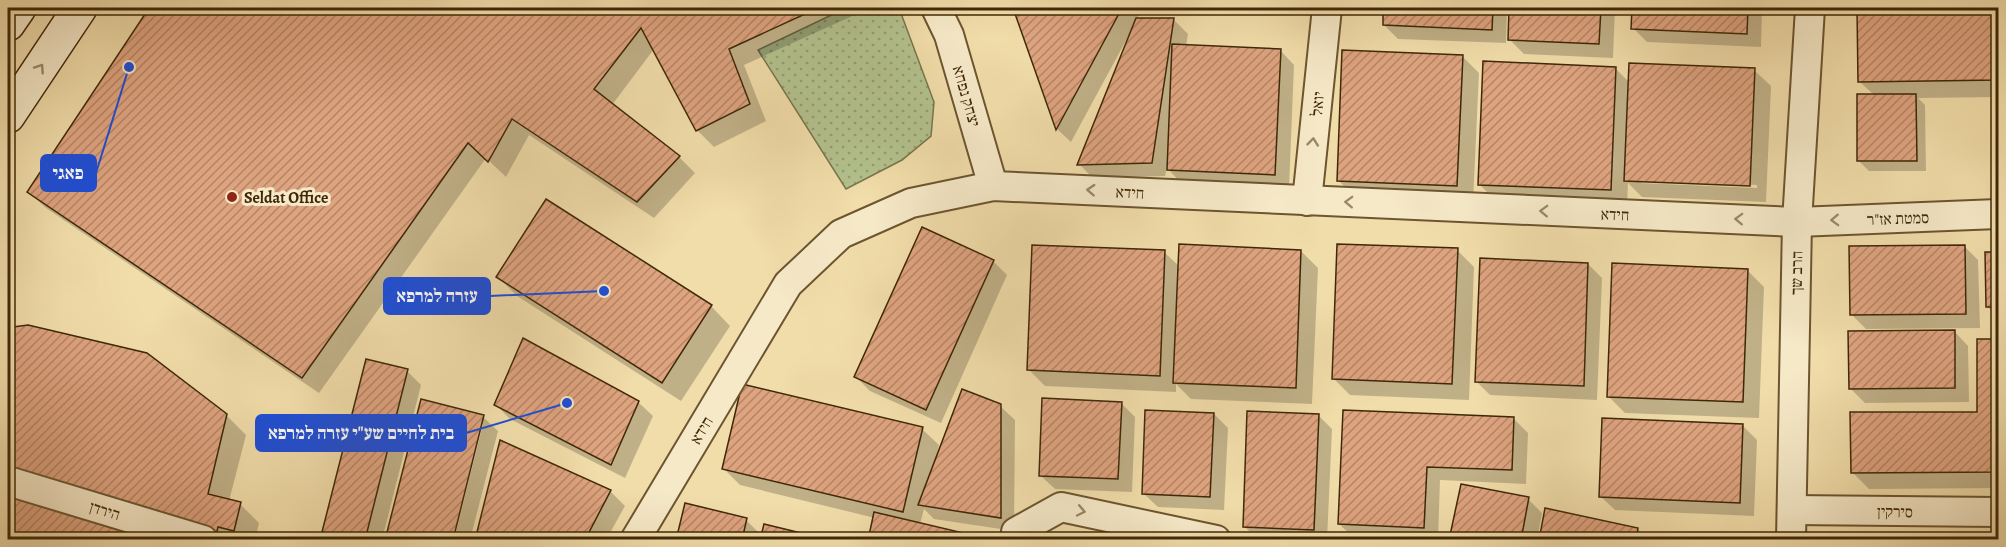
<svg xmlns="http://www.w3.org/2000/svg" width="2006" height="547" font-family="Alegreya,'Frank Ruhl Libre',serif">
<defs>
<pattern id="park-dots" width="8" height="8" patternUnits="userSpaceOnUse" patternTransform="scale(1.5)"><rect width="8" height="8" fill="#b3c28e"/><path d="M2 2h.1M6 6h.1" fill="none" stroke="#939e72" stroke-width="1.8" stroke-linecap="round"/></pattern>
<pattern id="building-hatch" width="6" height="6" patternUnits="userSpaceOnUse" patternTransform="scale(1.5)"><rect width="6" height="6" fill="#dea37f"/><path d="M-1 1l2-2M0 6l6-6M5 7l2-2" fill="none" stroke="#b58566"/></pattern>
</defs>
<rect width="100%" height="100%" fill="#f1ddaa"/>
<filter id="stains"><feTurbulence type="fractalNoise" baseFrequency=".00333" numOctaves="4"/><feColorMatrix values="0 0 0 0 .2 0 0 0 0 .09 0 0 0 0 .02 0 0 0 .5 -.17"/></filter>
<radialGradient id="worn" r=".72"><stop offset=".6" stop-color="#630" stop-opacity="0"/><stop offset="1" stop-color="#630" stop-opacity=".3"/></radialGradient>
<path fill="url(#park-dots)" stroke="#79754b" stroke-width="1.5" d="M846 8H899L934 102 931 136 902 160 846 189 758 50Z"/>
<g fill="#0003" fill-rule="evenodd">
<path d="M151 8H870L744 65 766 121 714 147 697 130 654 49 612 105 679 157 695 173 654 218 529 135 506 177 486 158 319 393 46 208 29 192Z"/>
<path d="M1015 8H1143L1137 19 1174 20 1188 34 1186 46 1280 50 1294 65 1289 188 1182 184 1167 168 1165 176 1093 178 1079 164 1132 33H1130L1071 142 1057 129Z"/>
<path d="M1385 8H1507L1506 43 1398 39 1384 25Z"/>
<path d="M1511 8H1615L1613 58 1524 54 1509 39Z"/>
<path d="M1633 8H1762L1761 47 1647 42 1633 28Z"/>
<path d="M1998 9V97L1918 98 1925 105 1926 171H1869L1859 161 1874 95 1859 81V10Z"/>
<path d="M1462 56 1479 73 1473 202 1355 197 1338 180Z"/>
<path d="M1615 68 1630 83 1754 70 1771 86 1766 202 1642 197 1628 183 1627 206 1496 201 1479 184ZM1641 180 1757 185V188L1641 183Z"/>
<path d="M1964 246 1978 260 1980 328 1866 329 1852 315Z"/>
<path d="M1457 250 1474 267 1469 400 1350 395 1333 378Z"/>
<path d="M1301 251 1318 268 1312 404 1191 399 1176 384V392L1045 386 1028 369 1164 252 1180 267Z"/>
<path d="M1987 253H1998V318L1988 307Z"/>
<path d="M993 261 1007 275 941 423 870 391 856 377Z"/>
<path d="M1588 264 1602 278 1597 400 1490 395 1476 381Z"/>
<path d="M1747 270 1764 287 1759 418 1625 413 1608 396Z"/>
<path d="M498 277 711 306 730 326 681 401 517 296Z"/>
<path d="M14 328 226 415 246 435 229 501 240 504 259 523 255 540H8V333Z"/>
<path d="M1954 331 1968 346 1969 402 1865 403 1850 388Z"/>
<path d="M1978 341H1998V488L1869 489 1852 472 1979 413Z"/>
<path d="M407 371 421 385 382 540H331L324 532Z"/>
<path d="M638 402 653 416 625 478 510 419 496 405Z"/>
<path d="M1121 403 1135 417 1132 492 1055 489 1040 475Z"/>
<path d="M1000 406 1015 420 1014 531 934 519 924 509 920 524 875 518 740 485 723 468 922 429 939 445 936 457H938Z"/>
<path d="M1344 411 1514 419 1528 433 1526 484 1440 480 1438 540 1354 538 1339 524Z"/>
<path d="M1214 414 1228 428 1224 510 1158 507 1143 493Z"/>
<path d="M1318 415 1332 429 1327 540H1258L1244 526Z"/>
<path d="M483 417 498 431 470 540H454L483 424H480Z"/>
<path d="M1743 426 1757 440 1754 516 1615 510 1600 496Z"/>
<path d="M501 443 611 492 625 506 606 540H477Z"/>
<path d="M1528 499 1542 513 1537 540H1451Z"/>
<path d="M746 520 762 536 823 540H678Z"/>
<path d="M1638 529 1648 540H1540Z"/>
</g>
<g fill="url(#building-hatch)" stroke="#3f2808" stroke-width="1.5">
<path d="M149 8H818L729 49 750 104 696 131 641 28 594 89 680 156 637 202 512 119 488 162 468 143 302 378 27 192Z"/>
<path d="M1013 8H1122L1056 130Z"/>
<path d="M1383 8H1493L1492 30 1383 25Z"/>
<path d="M1509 8H1601L1599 44 1508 40Z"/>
<path d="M1632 8H1748L1747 34 1631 29Z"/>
<path d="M1998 8V80L1858 82 1857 9Z"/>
<path d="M1136 18H1174L1152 163 1077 165Z"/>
<path d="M1172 44 1281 49 1275 175 1167 170Z"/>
<path d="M1342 50 1463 55 1457 186 1337 181Z"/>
<path d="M1483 61 1616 67 1611 190 1478 185Z"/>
<path d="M1629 63 1755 68 1750 186 1624 181Z"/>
<path d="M1857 94H1916L1917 161H1857Z"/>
<path d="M546 199 712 305 662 383 496 277Z"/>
<path d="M922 227 994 260 926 410 854 377Z"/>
<path d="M1179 244 1301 250 1296 388 1173 383Z"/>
<path d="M1337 244 1458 248 1452 384 1332 379Z"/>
<path d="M1032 245 1165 250 1160 376 1027 370Z"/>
<path d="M1965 245 1966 314 1850 315 1849 246Z"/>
<path d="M1985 252H1998V307H1986Z"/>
<path d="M1480 258 1588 263 1584 386 1475 382Z"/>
<path d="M1612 263 1748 269 1743 402 1607 397Z"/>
<path d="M28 325 147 353 227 414 208 494 241 502 234 531 218 527 215 540H8V331L13 327Z"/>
<path d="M1955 330V388L1849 389 1848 331Z"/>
<path d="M523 338 639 401 611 465 494 405Z"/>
<path d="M1977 339H1998V472L1851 473 1850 412H1977Z"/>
<path d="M366 359 408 369 365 540H350L322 532Z"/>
<path d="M742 384 923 427 903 512 722 469Z"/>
<path d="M962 389 1001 404V518L918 505Z"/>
<path d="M1042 398 1122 402 1118 479 1039 476Z"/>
<path d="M421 399 484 415 453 540H385Z"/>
<path d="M1145 410 1214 413 1210 497 1142 494Z"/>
<path d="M1343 410 1514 417 1512 470 1427 467 1424 528 1338 524Z"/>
<path d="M1247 411 1319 414 1314 530 1243 527Z"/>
<path d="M1602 418 1743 424 1740 503 1599 497Z"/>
<path d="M500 440 611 490 585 540H475Z"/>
<path d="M1461 484 1529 497 1521 540H1449Z"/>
<path d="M685 503 747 518 742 540H676Z"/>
<path d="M1545 508 1638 528 1636 540H1539Z"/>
<path d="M874 512 989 539V540H868Z"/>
<path d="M764 524 830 540H760Z"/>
<path d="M1657 537 1694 540H1657Z"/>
</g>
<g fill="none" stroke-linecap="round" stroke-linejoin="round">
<defs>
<g id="street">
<path d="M936 8 949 35 993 186"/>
<path d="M1307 201 1327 8"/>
<path d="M8 481 203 540"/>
<path d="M1792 510 1998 512"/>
<path d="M635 540 788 284 841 234 911 203 993 186 1797 222 1998 214"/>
<path d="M1015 540 1016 532 1061 507 1216 540"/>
<path d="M1791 540 1797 222 1810 8"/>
</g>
<g id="secondary">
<path d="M8 24 19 8"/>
<path d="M8 116 80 8"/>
</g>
</defs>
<use href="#street" stroke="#6c5530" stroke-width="32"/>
<use href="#secondary" stroke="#3f2808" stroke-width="36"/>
<use href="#street" stroke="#f6e9c8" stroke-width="28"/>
<use href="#secondary" stroke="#f6e9c8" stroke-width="33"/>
</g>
<defs><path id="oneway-chevron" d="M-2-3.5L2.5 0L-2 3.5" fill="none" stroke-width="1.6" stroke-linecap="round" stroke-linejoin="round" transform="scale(1.5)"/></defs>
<g stroke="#9a8868">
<use href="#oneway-chevron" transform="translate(40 68) rotate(-56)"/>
<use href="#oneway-chevron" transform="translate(1313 142) rotate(-84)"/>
<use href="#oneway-chevron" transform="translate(1091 190) rotate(-177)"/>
<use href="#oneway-chevron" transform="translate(1349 202) rotate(-178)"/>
<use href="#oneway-chevron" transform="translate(1544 211) rotate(-178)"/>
<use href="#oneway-chevron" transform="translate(1739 219) rotate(-178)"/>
<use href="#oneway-chevron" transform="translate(1835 220) rotate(178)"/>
<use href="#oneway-chevron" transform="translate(1081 511) rotate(12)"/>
</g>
<circle fill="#8f2418" stroke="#f6e9c8" stroke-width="2" cx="232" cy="197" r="6"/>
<g text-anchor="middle" stroke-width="6" stroke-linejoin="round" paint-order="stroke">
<g font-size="16" fill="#3f2808" stroke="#f6e9c8">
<text transform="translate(967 96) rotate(74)" y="6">יצחק נפחא</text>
<text transform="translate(1317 104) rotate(-84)" y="6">יואל</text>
<text transform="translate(1130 192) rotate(3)" y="6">חידא</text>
<text transform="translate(1615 214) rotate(2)" y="6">חידא</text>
<text transform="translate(1898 218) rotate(-2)" y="6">סמטת אז"ר</text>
<text transform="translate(1796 273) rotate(-89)" y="6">הרב שך</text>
<text transform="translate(701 430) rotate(-59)" y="6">חידא</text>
<text transform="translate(105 510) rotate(17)" y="6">הירדן</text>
<text transform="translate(1895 511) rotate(1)" y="6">סירקין</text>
</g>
<g font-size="16" font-weight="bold" fill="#3f2808" stroke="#f6e9c8" text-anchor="start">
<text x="244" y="203">Seldat Office</text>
</g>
</g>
<path fill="none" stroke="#1d4ed8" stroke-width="2" d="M129 67L96 173M604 291L490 296M567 403L466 433"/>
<g fill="#1d4ed8" stroke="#f6e9c8" stroke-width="2">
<circle cx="129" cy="67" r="6"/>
<circle cx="604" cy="291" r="6"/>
<circle cx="567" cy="403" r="6"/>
</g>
<g fill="#1d4ed8" stroke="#1d4ed8" stroke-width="2">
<rect x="41" y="155" width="55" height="36" rx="6"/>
<rect x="384" y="278" width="106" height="36" rx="6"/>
<rect x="256" y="415" width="210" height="36" rx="6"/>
</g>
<g font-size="18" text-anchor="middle" font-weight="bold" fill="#fff">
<text x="68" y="179">פאגי</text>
<text x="437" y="302">עזרה למרפא</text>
<text x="361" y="439">בית לחיים שע"י עזרה למרפא</text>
</g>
<rect width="2006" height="547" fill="none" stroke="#f1ddaa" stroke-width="30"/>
<rect x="9" y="9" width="1988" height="529" fill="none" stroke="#3f2808" stroke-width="3"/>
<rect x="15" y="15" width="1976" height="517" fill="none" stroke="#3f2808" stroke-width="1.5"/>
<rect width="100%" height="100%" filter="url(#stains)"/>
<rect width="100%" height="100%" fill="url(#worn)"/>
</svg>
